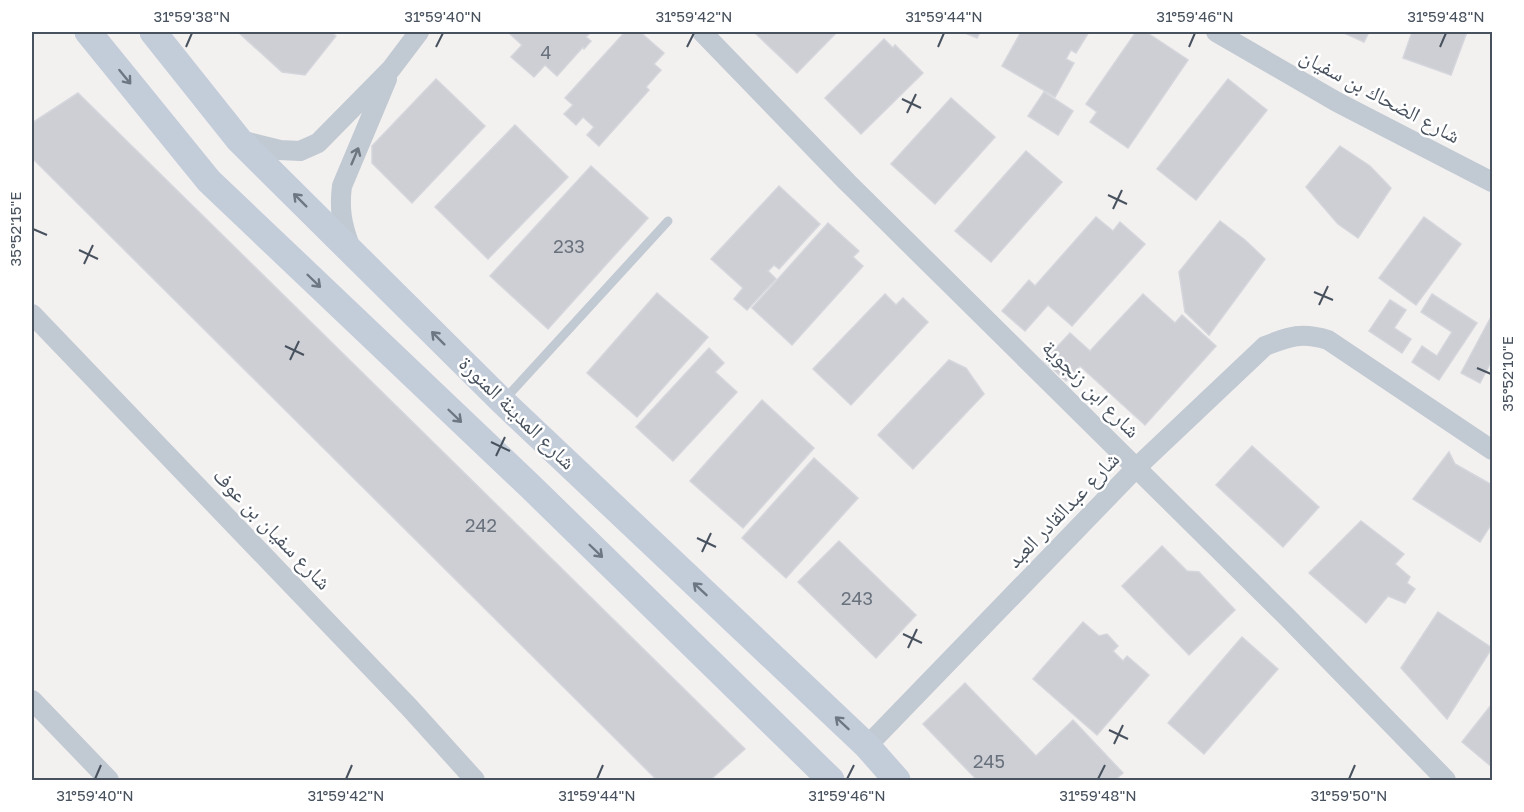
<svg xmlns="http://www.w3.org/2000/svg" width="1524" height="812" font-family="'Golos Text','Noto Naskh Arabic',sans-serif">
<rect width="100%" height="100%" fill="#f3f0f0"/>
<g fill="#cdcfd5" stroke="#d4d6dc" stroke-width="1.5">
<path d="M238 32H330L336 36 305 75 282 72Z"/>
<path d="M512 32H591L586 37 591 41 584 49 583 47 557 76 545 65 534 77 511 57 522 45 510 34Z"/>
<path d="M625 32H640L664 53 654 64 661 70 646 87 649 90 599 146 587 135 594 127 583 117 576 125 564 114 573 105 565 98Z"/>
<path d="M754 32H837L797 73Z"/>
<path d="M963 32H980L977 38Z"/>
<path d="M1021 32H1089L1076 53 1071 50 1066 59 1074 63 1055 97 1002 66Z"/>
<path d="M1136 32H1146L1188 60 1128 148 1090 122 1097 112 1086 104Z"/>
<path d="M1342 32H1369L1364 42Z"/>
<path d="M1412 32H1467L1451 75 1403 58Z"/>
<path d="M884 39 893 48 895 45 923 73 861 134 825 98Z"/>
<path d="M436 79 485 126 412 203 372 163V146Z"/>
<path d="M1228 79 1267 110 1196 200 1157 169Z"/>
<path d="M1044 92 1073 111 1058 135 1028 116Z"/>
<path d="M78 93 745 749 710 780H657L32 158V123Z"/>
<path d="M951 98 995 137 935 204 891 164Z"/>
<path d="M515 125 568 177 488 259 435 207Z"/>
<path d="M1340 146 1370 166 1391 188 1358 238 1338 224 1306 187Z"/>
<path d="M1026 151 1062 182 991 262 955 231Z"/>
<path d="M591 166 648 218 548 329 490 276Z"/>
<path d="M779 186 820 224 779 269 774 265 768 271 776 279 747 310 734 299 743 288 711 259Z"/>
<path d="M1096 217 1113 231 1120 222 1145 244 1072 326 1048 305 1025 331 1002 311 1029 280 1035 286Z"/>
<path d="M1424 217 1461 244 1416 305 1379 278Z"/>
<path d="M1220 221 1245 240 1265 259 1209 335 1185 312 1179 272Z"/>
<path d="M828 223 859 251 853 257 863 266 792 345 752 308Z"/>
<path d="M657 293 708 337 637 417 587 373Z"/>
<path d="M885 294 896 305 903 298 928 322 851 405 813 369Z"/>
<path d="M1143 294 1175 323 1182 315 1216 346 1145 425 1080 366 1066 381 1044 361 1070 333 1090 351Z"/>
<path d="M1432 294 1477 323 1439 380 1412 362 1422 346 1437 356 1452 332 1421 312Z"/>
<path d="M1390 300 1406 310 1394 328 1411 339 1402 353 1369 331Z"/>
<path d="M1492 315V360L1480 383 1461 373Z"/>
<path d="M709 348 724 363 715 372 737 392 673 461 636 427Z"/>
<path d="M949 360 966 368 984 394 913 469 878 435Z"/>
<path d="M762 400 814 448 743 528 690 481Z"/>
<path d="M1252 446 1319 507 1283 547 1216 485Z"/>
<path d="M1449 452 1455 464 1492 485V523L1480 542 1413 499Z"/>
<path d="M814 458 858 498 786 578 742 538Z"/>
<path d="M1361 521 1404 554 1395 564 1410 577 1407 583 1415 589 1405 603 1388 596 1366 623 1309 573Z"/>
<path d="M839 541 916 615 876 658 798 582Z"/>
<path d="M1162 546 1187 571 1199 572 1235 610 1189 655 1122 586Z"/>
<path d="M1438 612 1492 648 1447 719 1401 668Z"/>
<path d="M1083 622 1099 636 1107 634 1118 646 1113 651 1123 661 1127 656 1149 675 1097 735 1033 679Z"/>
<path d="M1242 637 1278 669 1204 754 1168 723Z"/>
<path d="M965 683 1036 756 1073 720 1123 773 1115 780H977L923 724Z"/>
<path d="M1492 704V767L1462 742Z"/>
</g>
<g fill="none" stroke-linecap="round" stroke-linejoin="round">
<path stroke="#c1c9d2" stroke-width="9" d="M504 400 668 221"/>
<g stroke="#c1c9d2" stroke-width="20">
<path d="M702 32 847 182 1287 617 1446 780"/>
<path d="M1216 32 1337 102 1492 182"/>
<path d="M240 140 280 150 300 151 318 143 391 69 419 32"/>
<path d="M350 246C342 225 339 209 342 186L387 79"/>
<path d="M32 314 409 707 475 780"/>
<path d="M32 700 109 780"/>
<path d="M867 746 1137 467 1265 346C1290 336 1302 332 1328 340L1492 450"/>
</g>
<g stroke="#c3ccd9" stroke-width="27">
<path d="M88 32 209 181 531 487 831 780"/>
<path d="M153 32 239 140 503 402 867 746 897 780"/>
</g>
</g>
<defs><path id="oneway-shaft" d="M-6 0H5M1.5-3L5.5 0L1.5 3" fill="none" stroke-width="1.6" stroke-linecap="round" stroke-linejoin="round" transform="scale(1.5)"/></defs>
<g stroke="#6d7783">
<use href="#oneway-shaft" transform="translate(125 77) rotate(51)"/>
<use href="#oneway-shaft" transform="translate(300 200) rotate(-135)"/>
<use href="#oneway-shaft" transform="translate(314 281) rotate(44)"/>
<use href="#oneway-shaft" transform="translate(438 338) rotate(-135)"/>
<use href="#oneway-shaft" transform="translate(455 416) rotate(44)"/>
<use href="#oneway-shaft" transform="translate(596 551) rotate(44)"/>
<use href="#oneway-shaft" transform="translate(700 589) rotate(-137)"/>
<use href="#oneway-shaft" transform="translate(842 723) rotate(-137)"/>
</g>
<use stroke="#6c7681" href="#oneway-shaft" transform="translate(355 156) rotate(-67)"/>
<path fill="none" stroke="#48525e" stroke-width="2" d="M186 47 192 33M436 47 443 33M687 47 694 33M938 47 944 33M1189 47 1195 33M1440 47 1446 33M902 99 921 108M907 113 916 94M1108 195 1127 204M1113 209 1122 190M33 229 47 235M79 250 98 259M84 264 93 245M1314 292 1333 300M1319 305 1328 286M285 346 304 355M290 360 299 341M1477 368 1491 374M491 442 510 451M496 456 505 437M697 538 716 547M702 552 711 533M903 634 922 643M908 648 917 629M1109 730 1128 739M1114 744 1123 725M95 779 101 765M346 779 352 765M597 779 603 765M847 779 854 765M1098 779 1105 765M1349 779 1355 765"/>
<g text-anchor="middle" stroke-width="5" stroke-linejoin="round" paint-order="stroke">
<g font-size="18" fill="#69717c">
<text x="546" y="59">4</text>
<text x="569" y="253">233</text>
<text x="481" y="532">242</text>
<text x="857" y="605">243</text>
<text x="989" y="768">245</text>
</g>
<g font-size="21" fill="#48525e" stroke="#fff">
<text transform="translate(1380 96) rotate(28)" y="7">شارع الضحاك بن سفيان</text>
<text transform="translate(1091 389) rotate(45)" y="7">شارع ابن زنجوية</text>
<text transform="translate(517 413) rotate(44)" y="7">شارع المدينة المنورة</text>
<text transform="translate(1063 510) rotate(-46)" y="7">شارع عبدالقادر العبد</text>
<text transform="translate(272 529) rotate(46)" y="7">شارع سفيان بن عوف</text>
</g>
</g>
<rect width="1524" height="812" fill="none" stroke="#ffffff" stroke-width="66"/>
<rect x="33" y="33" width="1458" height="746" fill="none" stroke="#48525e" stroke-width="2"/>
<g font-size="15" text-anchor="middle" fill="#48525e">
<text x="192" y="22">31°59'38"N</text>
<text x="443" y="22">31°59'40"N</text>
<text x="694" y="22">31°59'42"N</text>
<text x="944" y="22">31°59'44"N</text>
<text x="1195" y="22">31°59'46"N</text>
<text x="1446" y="22">31°59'48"N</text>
<text transform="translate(16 229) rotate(-90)" y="5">35°52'15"E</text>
<text transform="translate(1508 374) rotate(-90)" y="5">35°52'10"E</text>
<text x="95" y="801">31°59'40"N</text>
<text x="346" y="801">31°59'42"N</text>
<text x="597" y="801">31°59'44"N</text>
<text x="847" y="801">31°59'46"N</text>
<text x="1098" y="801">31°59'48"N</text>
<text x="1349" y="801">31°59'50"N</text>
</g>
</svg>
